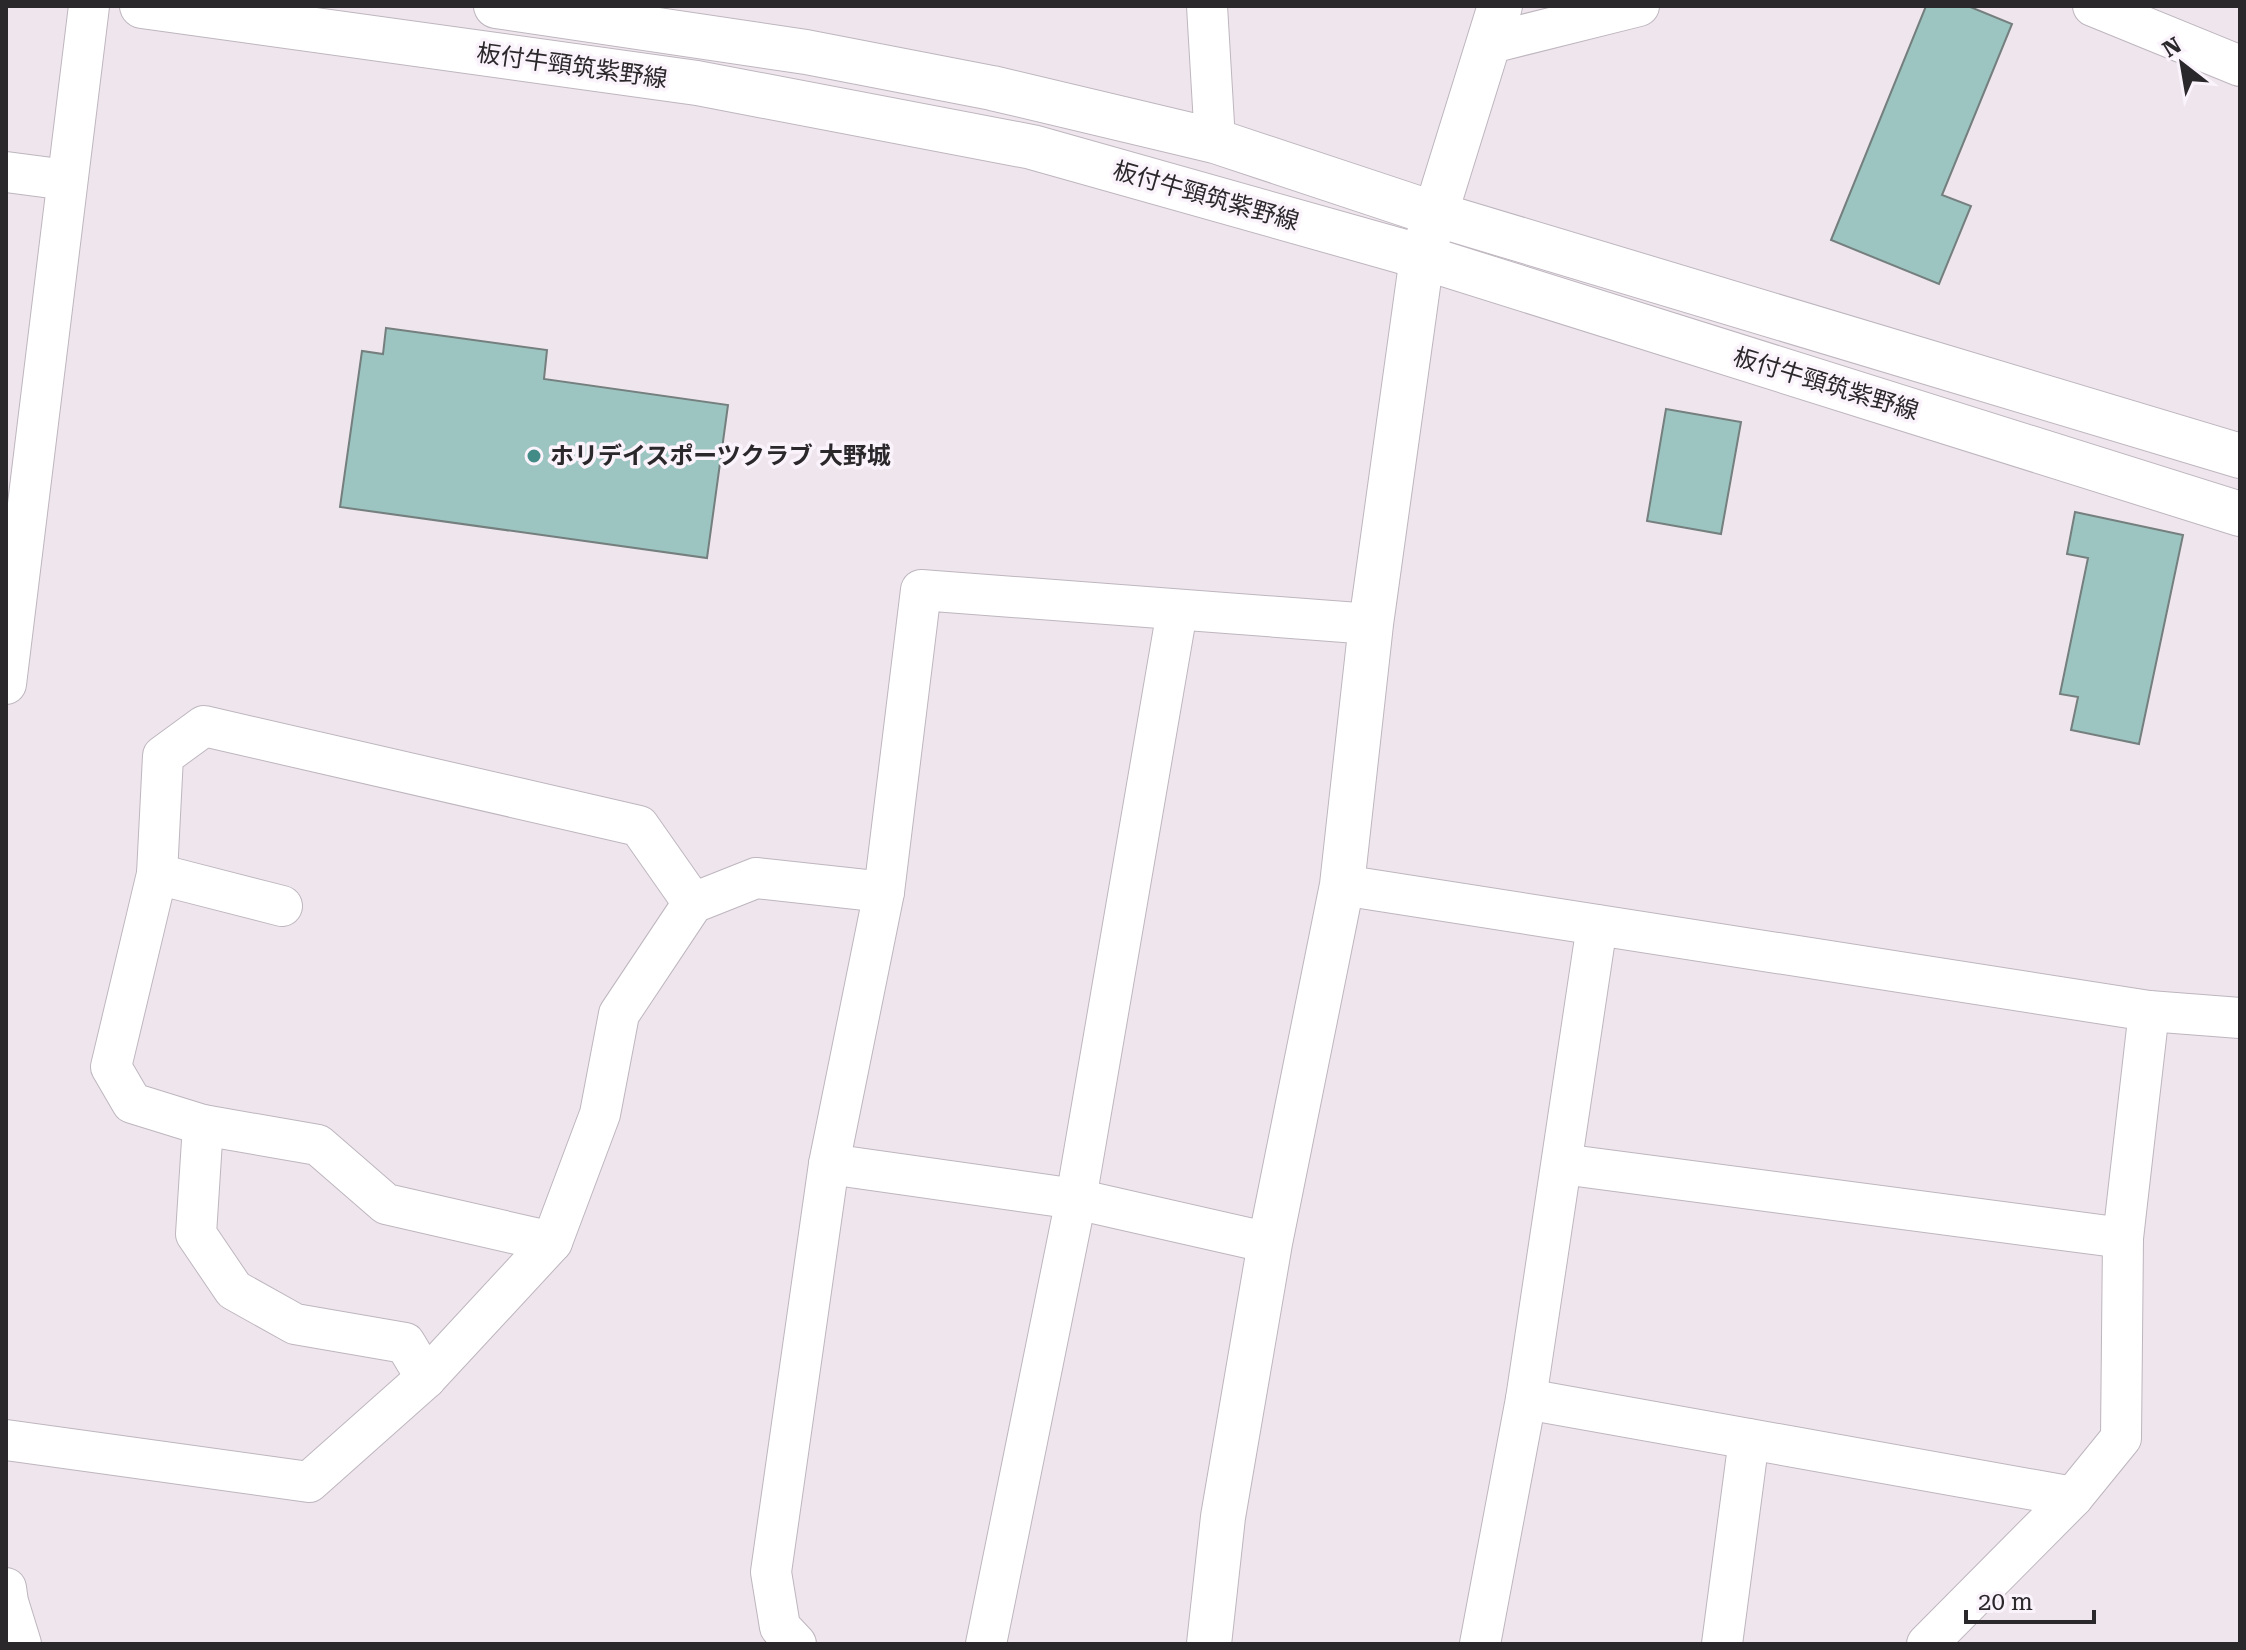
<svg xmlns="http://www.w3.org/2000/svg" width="2246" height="1650" font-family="'Roboto Serif','Noto Sans JP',serif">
<rect width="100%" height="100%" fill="#eee5ed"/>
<g fill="#9cc5c1" stroke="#747f7e" stroke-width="2">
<path d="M1926 6H1968L2012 24 1942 195 1971 206 1939 284 1831 240Z"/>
<path d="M386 328 547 350 544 379 728 405 707 558 340 507 362 351 383 354Z"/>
<path d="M1666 409 1741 422 1721 534 1647 521Z"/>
<path d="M2075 512 2183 535 2139 744 2071 730 2078 697 2060 694 2088 558 2067 554Z"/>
</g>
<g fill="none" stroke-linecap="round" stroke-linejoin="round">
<defs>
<g id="street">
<path d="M1207 6 1215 141"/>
<path d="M2093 6 2240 66"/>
<path d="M1487 44 1639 6"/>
<path d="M6 172 67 180"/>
<path d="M6 684 89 6"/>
<path d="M157 874 282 906"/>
<path d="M1342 885 2149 1011 2240 1018"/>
<path d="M203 1125 196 1234 234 1290 295 1324 405 1343 426 1378"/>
<path d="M829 1164 1076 1199 1270 1243"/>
<path d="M1562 1164 2123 1238"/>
<path d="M552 1242 386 1204 318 1145 203 1125 132 1103 111 1067 157 874 163 756 204 726 639 826 693 903"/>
<path d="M1526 1399 2073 1497"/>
<path d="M6 1440 309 1482 426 1378 552 1242 600 1114 619 1014 693 903 756 878 884 892"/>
<path d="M6 1588 8 1602 21 1644"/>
<path d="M796 1644 780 1627 771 1572 829 1164 884 892 921 590 1371 624"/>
<path d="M986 1644 1076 1199 1177 611"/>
<path d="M1480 1644 1526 1399 1597 925"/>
<path d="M1722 1644 1749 1439"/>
<path d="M1927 1644 2073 1497 2121 1438 2123 1238 2149 1011"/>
</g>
<g id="secondary">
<path d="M142 6 697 83 1032 147 1422 257 2240 514"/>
<path d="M496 6 806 52 992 88 1215 141 1435 214 2240 456"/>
<path d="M1209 1644 1223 1517 1270 1243 1342 885 1371 624 1422 257 1500 6"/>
</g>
</defs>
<use href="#street" stroke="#beb6be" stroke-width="42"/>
<use href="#secondary" stroke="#beb6be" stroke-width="46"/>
<use href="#street" stroke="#fff" stroke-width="40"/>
<use href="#secondary" stroke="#fff" stroke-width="44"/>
</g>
<circle fill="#438b86" stroke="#fbf3fb" stroke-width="3" cx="534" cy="456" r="8"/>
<g text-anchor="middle" stroke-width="7" stroke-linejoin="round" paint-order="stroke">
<g font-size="24" fill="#2b282b" stroke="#fbf3fb">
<text transform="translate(572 66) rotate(8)" y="8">板付牛頸筑紫野線</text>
<text transform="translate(1206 196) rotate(16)" y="8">板付牛頸筑紫野線</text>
<text transform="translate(1826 384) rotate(17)" y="8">板付牛頸筑紫野線</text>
</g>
<g font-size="24" font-weight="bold" fill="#2b282b" stroke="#fbf3fb" text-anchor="start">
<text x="550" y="464">ホリデイスポーツクラブ 大野城</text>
</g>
</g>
<rect width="2246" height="1650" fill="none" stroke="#2b282b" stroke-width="16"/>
<g transform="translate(2182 64) rotate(329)" stroke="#fbf3fb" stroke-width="6" paint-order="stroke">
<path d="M0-6L14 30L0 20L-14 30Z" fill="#2b282b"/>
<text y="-12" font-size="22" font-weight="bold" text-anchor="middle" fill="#2b282b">N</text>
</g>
<path d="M1966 1610v12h128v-12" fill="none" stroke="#2b282b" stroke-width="4"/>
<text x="1978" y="1610" font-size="24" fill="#2b282b" stroke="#fbf3fb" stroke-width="6" paint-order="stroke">20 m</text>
</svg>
